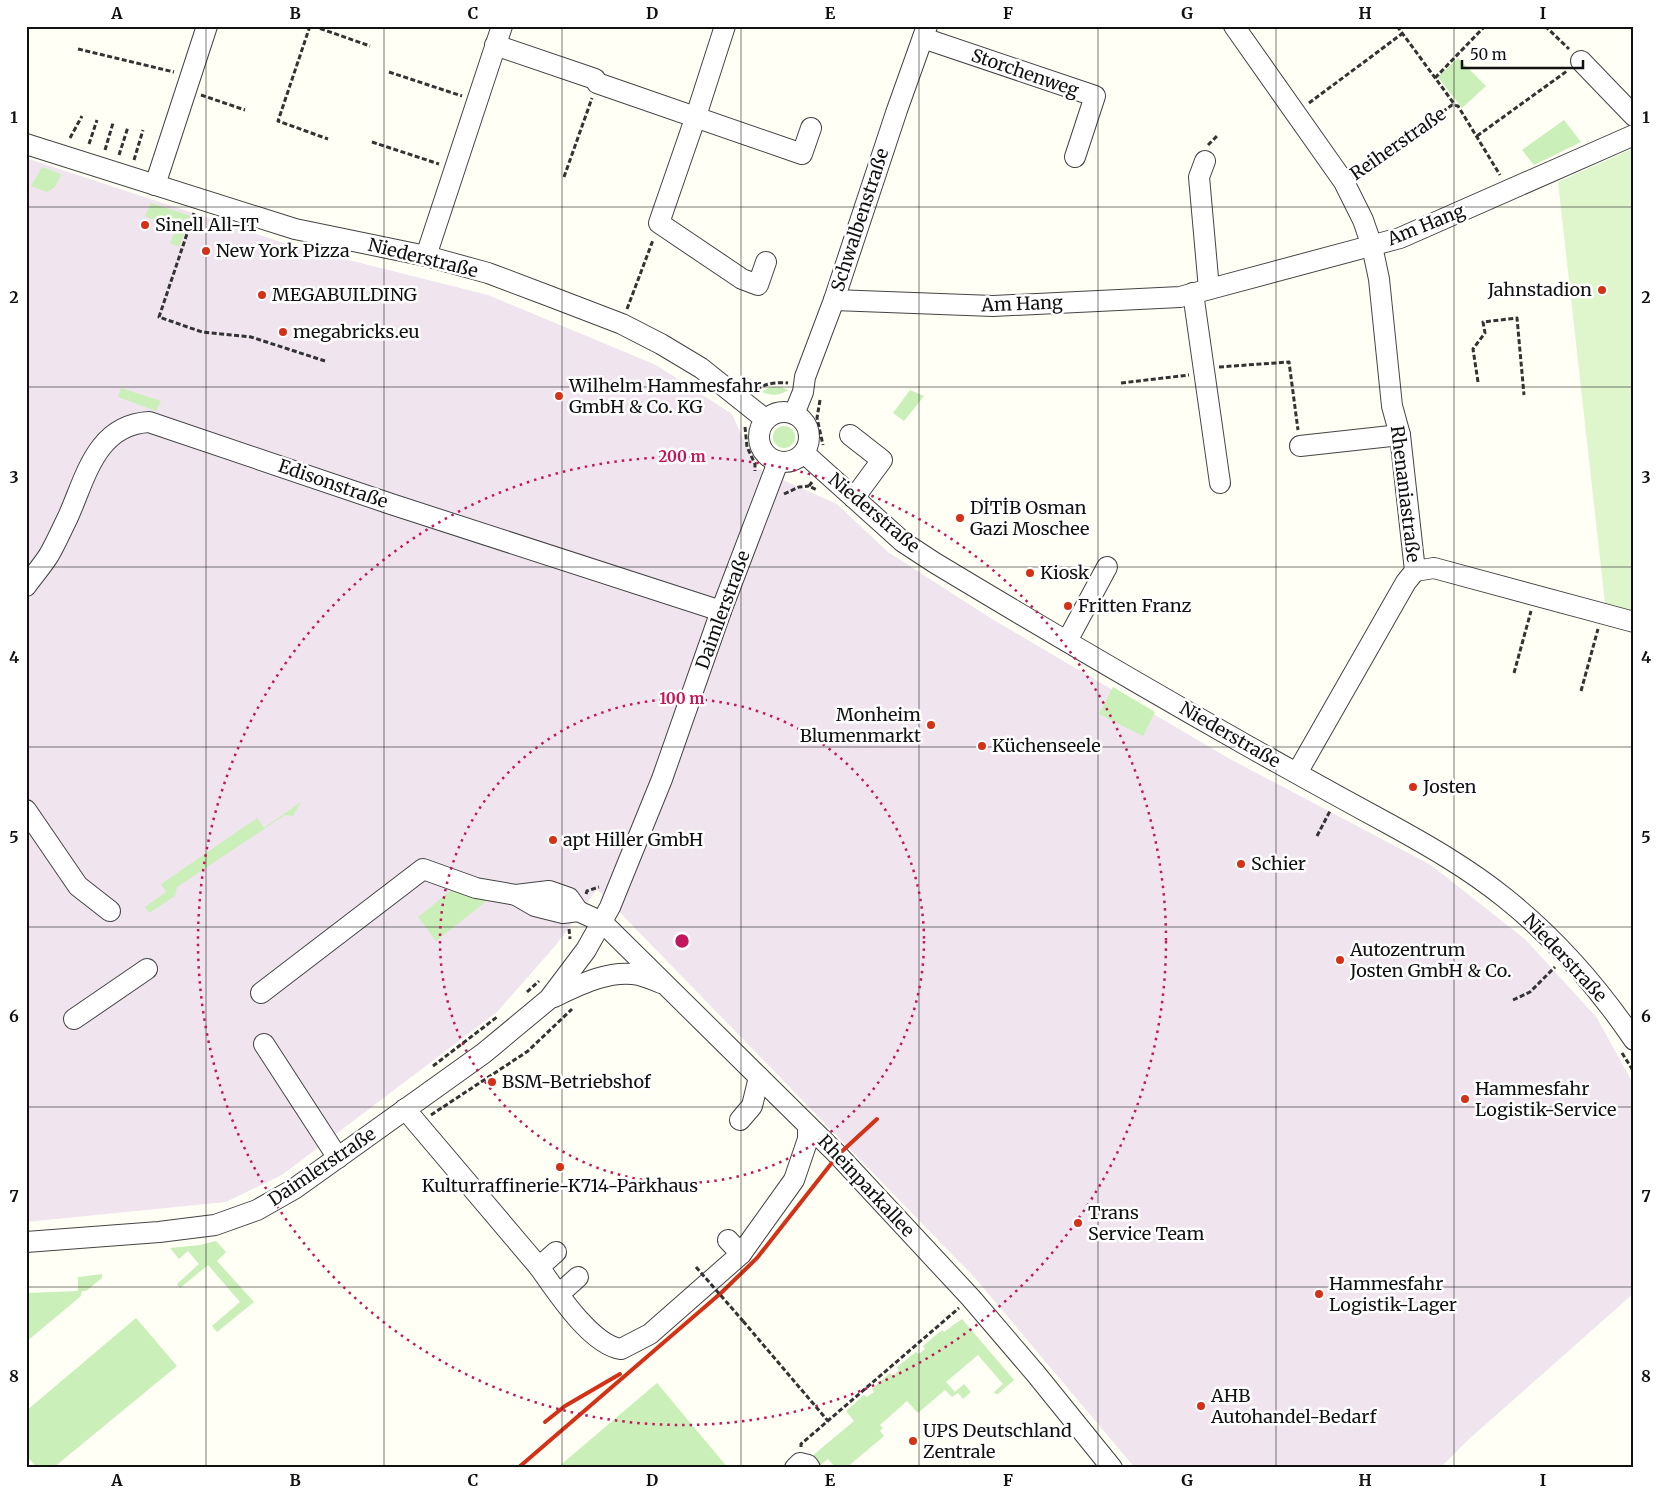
<svg xmlns="http://www.w3.org/2000/svg" width="1660" height="1494" font-family="Merriweather,serif">
<rect width="100%" height="100%" fill="#fffff5"/>
<path fill="#f0e5ef" d="M26 158 293 246 488 295 656 365 732 414 756 468 837 504 888 552 992 619 1230 759 1431 865 1526 940 1597 1018 1634 1085V1293L1468 1440 1440 1468H1135L975 1278 597 889 556 945 497 1012 282 1175 226 1202 26 1222Z"/>
<g fill="#caefb8">
<path d="M1458 58 1486 86 1462 108 1438 77Z"/>
<path d="M1564 120 1581 142 1534 165 1522 150Z"/>
<path d="M42 167 61 174C58 182 56 188 47 192L31 186Z"/>
<path d="M151 203 191 216 179 247 170 243 176 229 145 216Z"/>
<path d="M773 387H781L788 390C779 396 772 396 762 392L768 388Z"/>
<path d="M121 388 161 401 156 411 118 397Z"/>
<path d="M910 390 924 396 904 421 893 413Z"/>
<circle cx="784" cy="437" r="11"/>
<path d="M1113 687 1155 712 1143 736 1099 714Z"/>
<path d="M301 802 293 816 285 815 177 887 175 896 149 913 145 907 166 892 161 884 257 818 264 828Z"/>
<path d="M454 888 489 899 436 941 418 917Z"/>
<path d="M216 1241 226 1252 217 1261 254 1302 217 1332 212 1326 240 1302 208 1265 180 1288 177 1284 199 1264 188 1251 179 1259 170 1248 200 1245Z"/>
<path d="M102 1274V1278L86 1291H82L81 1296 26 1342V1293L78 1291V1277Z"/>
<path d="M136 1318 177 1366 53 1468H37L26 1455V1411Z"/>
<path d="M962 1319 1014 1380 998 1394H996L994 1392 1003 1384 978 1355 946 1382 955 1392 964 1384 971 1392 963 1399 958 1393 952 1397 945 1390 918 1413 907 1401 880 1425 883 1428 880 1431 884 1436 846 1468H836L828 1459 819 1466 811 1457 854 1421 846 1411 864 1395 867 1397 874 1392 872 1389 890 1373 893 1376 899 1370 897 1367 916 1352 919 1354 925 1349 923 1346 942 1330 944 1332Z"/>
<path d="M657 1383 728 1468H557Z"/>
</g>
<path fill="#dff5cc" d="M1634 148V611L1605 603 1558 182Z"/>
<g fill="none" stroke-linecap="round" stroke-linejoin="round">
<defs>
<g id="minor">
<path d="M725 26 696 116 659 223 742 279 758 285 766 262"/>
<path d="M1234 26 1344 182 1363 220 1372 246 1379 279 1392 406 1400 435 1415 571 1406 582 1297 773"/>
<path d="M923 38 1095 96 1075 157"/>
<path d="M495 45 595 79 597 83 802 154 811 128"/>
<path d="M1581 61 1634 116"/>
<path d="M26 144 295 229 426 256 488 273 549 296 622 324 661 344 701 368 765 419"/>
<path d="M1205 161 1199 177 1209 289"/>
<path d="M155 185 207 26"/>
<path d="M426 256 502 26"/>
<path d="M1193 293 1220 483"/>
<path d="M834 300 993 306 1180 297 1400 238 1634 135"/>
<circle cx="784" cy="437" r="25"/>
<path d="M794 414 803 392 805 377 834 300 897 110 927 26"/>
<path d="M850 435 882 460 854 498"/>
<path d="M1300 446 1400 435"/>
<path d="M804 453 903 542 935 563C1038 625 1142 686 1246 745 1294 772 1341 798 1389 824 1429 846 1469 869 1505 898 1555 938 1598 987 1634 1040"/>
<path d="M1415 571 1434 568 1634 622"/>
<path d="M26 586C34 575 42 566 49 555 56 543 62 529 68 517 86 477 96 425 149 422L391 504 721 611"/>
<path d="M1067 641 1107 567"/>
<path d="M26 810 78 886 110 911"/>
<path d="M516 895 535 906 563 913 578 911 602 922 838 1155 971 1298 1036 1374 1112 1468"/>
<path d="M261 993 423 869 476 888 516 895 549 891 569 898 578 911"/>
<path d="M554 997C579 985 610 969 639 975 647 977 654 980 661 983"/>
<path d="M74 1019 147 969"/>
<path d="M264 1044 338 1158"/>
<path d="M405 1109 539 1267C556 1291 591 1345 621 1349L650 1334 741 1254 794 1180 808 1139V1126"/>
<path d="M740 1120 752 1106 759 1077"/>
<path d="M728 1240 741 1254"/>
<path d="M26 1242 159 1232 215 1225 257 1210 294 1189 484 1053 549 999 586 950 610 907 662 779 721 611 778 462"/>
<path d="M539 1267 556 1252"/>
<path d="M559 1294 578 1277"/>
<path d="M795 1468 800 1463 808 1465 810 1468"/>
</g>
</defs>
<use href="#minor" stroke="#444" stroke-width="22"/>
<g stroke="#333" stroke-width="3" stroke-dasharray="5 2.5" stroke-linecap="butt">
<path d="M310 26 278 121 328 139"/>
<path d="M313 26 370 46"/>
<path d="M1397 26 1455 105"/>
<path d="M1545 26 1569 49"/>
<path d="M78 49 174 72"/>
<path d="M389 72 462 96"/>
<path d="M1435 78 1485 26"/>
<path d="M201 95 245 110"/>
<path d="M1309 103 1403 33"/>
<path d="M1477 136 1567 71"/>
<path d="M70 138 82 116"/>
<path d="M372 142 439 164"/>
<path d="M89 144 97 120"/>
<path d="M1208 145 1218 135"/>
<path d="M105 150 113 123"/>
<path d="M119 155 128 127"/>
<path d="M134 160 143 130"/>
<path d="M1357 173 1452 105 1458 106 1500 175"/>
<path d="M564 177 592 98"/>
<path d="M194 213 159 317 202 332 251 337 325 361"/>
<path d="M627 309 653 240"/>
<path d="M1219 367 1289 362 1298 430"/>
<path d="M743 377 760 387"/>
<path d="M1478 382 1473 349 1485 333 1483 322 1517 318 1524 395"/>
<path d="M1121 383 1189 375"/>
<path d="M757 390C763 383 780 382 788 383"/>
<path d="M820 400 817 418 823 445"/>
<path d="M745 427 747 447 755 464V471"/>
<path d="M812 482 809 486 817 490"/>
<path d="M784 494 799 487 809 486"/>
<path d="M1514 673 1531 611"/>
<path d="M1581 691 1598 629"/>
<path d="M1317 836 1330 811"/>
<path d="M586 894 587 891 599 887"/>
<path d="M569 929 570 939"/>
<path d="M527 992 539 981"/>
<path d="M1513 1000 1530 992 1555 967"/>
<path d="M1622 1053 1634 1072"/>
<path d="M433 1066 497 1017"/>
<path d="M431 1115 528 1051 572 1009"/>
<path d="M743 1321 828 1421"/>
<path d="M801 1447V1444L959 1308"/>
</g>
<use href="#minor" stroke="#fff" stroke-width="20"/>
<g stroke="#d33217" stroke-width="4">
<path d="M545 1422 565 1406 620 1374"/>
<path d="M518 1468 721 1293 757 1258 838 1155 877 1119"/>
</g>
<path stroke="#333" stroke-width="3" stroke-dasharray="5 2.5" stroke-linecap="butt" d="M696 1267 743 1321"/>
</g>
<path fill="none" stroke="#111" stroke-width="1" stroke-opacity="0.55" d="M206 26V1468M384 26V1468M562 26V1468M741 26V1468M919 26V1468M1098 26V1468M1276 26V1468M1454 26V1468M26 207H1634M26 387H1634M26 567H1634M26 747H1634M26 927H1634M26 1107H1634M26 1287H1634"/>
<g fill="none" stroke="#c2185b" stroke-width="2.5" stroke-dasharray="2.5 5">
<circle cx="682" cy="941" r="242"/>
<circle cx="682" cy="941" r="484"/>
</g>
<g fill="#d33217" stroke="#fff" stroke-width="2">
<circle cx="145" cy="225" r="5"/>
<circle cx="206" cy="251" r="5"/>
<circle cx="1602" cy="290" r="5"/>
<circle cx="262" cy="295" r="5"/>
<circle cx="283" cy="332" r="5"/>
<circle cx="559" cy="396" r="5"/>
<circle cx="960" cy="518" r="5"/>
<circle cx="1030" cy="573" r="5"/>
<circle cx="1068" cy="606" r="5"/>
<circle cx="931" cy="725" r="5"/>
<circle cx="982" cy="746" r="5"/>
<circle cx="1413" cy="787" r="5"/>
<circle cx="553" cy="840" r="5"/>
<circle cx="1241" cy="864" r="5"/>
<circle cx="1340" cy="960" r="5"/>
<circle cx="492" cy="1082" r="5"/>
<circle cx="1465" cy="1099" r="5"/>
<circle cx="560" cy="1167" r="5"/>
<circle cx="1078" cy="1223" r="5"/>
<circle cx="1319" cy="1294" r="5"/>
<circle cx="1201" cy="1406" r="5"/>
<circle cx="913" cy="1441" r="5"/>
</g>
<g text-anchor="middle" stroke-width="5" stroke-linejoin="round" paint-order="stroke">
<g font-size="18" fill="#111" stroke="#fff">
<text transform="translate(1025 73) rotate(19)" y="6">Storchenweg</text>
<text transform="translate(1398 144) rotate(-35)" y="6">Reiherstraße</text>
<text transform="translate(860 220) rotate(-72)" y="6">Schwalbenstraße</text>
<text transform="translate(1426 225) rotate(-22)" y="6">Am Hang</text>
<text transform="translate(423 258) rotate(14)" y="6">Niederstraße</text>
<text transform="translate(1022 304) rotate(-2)" y="6">Am Hang</text>
<text transform="translate(333 484) rotate(19)" y="6">Edisonstraße</text>
<text transform="translate(1405 494) rotate(83)" y="6">Rhenaniastraße</text>
<text transform="translate(874 513) rotate(40)" y="6">Niederstraße</text>
<text transform="translate(723 610) rotate(-70)" y="6">Daimlerstraße</text>
<text transform="translate(1230 735) rotate(30)" y="6">Niederstraße</text>
<text transform="translate(1565 958) rotate(47)" y="6">Niederstraße</text>
<text transform="translate(322 1167) rotate(-34)" y="6">Daimlerstraße</text>
<text transform="translate(866 1186) rotate(47)" y="6">Rheinparkallee</text>
</g>
<g font-size="18" fill="#111" stroke="#fff" text-anchor="start">
<text x="155" y="231">Sinell All-IT</text>
<text x="216" y="257">New York Pizza</text>
<text x="1592" y="296" text-anchor="end">Jahnstadion</text>
<text x="272" y="301">MEGABUILDING</text>
<text x="293" y="338">megabricks.eu</text>
<text x="569" y="392">Wilhelm Hammesfahr<tspan x="569" dy="21">GmbH &amp; Co. KG</tspan></text>
<text x="970" y="514">DİTİB Osman<tspan x="970" dy="21">Gazi Moschee</tspan></text>
<text x="1040" y="579">Kiosk</text>
<text x="1078" y="612">Fritten Franz</text>
<text x="921" y="721" text-anchor="end">Monheim<tspan x="921" dy="21">Blumenmarkt</tspan></text>
<text x="992" y="752">Küchenseele</text>
<text x="1423" y="793">Josten</text>
<text x="563" y="846">apt Hiller GmbH</text>
<text x="1251" y="870">Schier</text>
<text x="1350" y="956">Autozentrum<tspan x="1350" dy="21">Josten GmbH &amp; Co.</tspan></text>
<text x="502" y="1088">BSM-Betriebshof</text>
<text x="1475" y="1095">Hammesfahr<tspan x="1475" dy="21">Logistik-Service</tspan></text>
<text x="560" y="1192" text-anchor="middle">Kulturraffinerie-K714-Parkhaus</text>
<text x="1088" y="1219">Trans<tspan x="1088" dy="21">Service Team</tspan></text>
<text x="1329" y="1290">Hammesfahr<tspan x="1329" dy="21">Logistik-Lager</tspan></text>
<text x="1211" y="1402">AHB<tspan x="1211" dy="21">Autohandel-Bedarf</tspan></text>
<text x="923" y="1437">UPS Deutschland<tspan x="923" dy="21">Zentrale</tspan></text>
</g>
</g>
<circle cx="682" cy="941" r="8" fill="#c2185b" stroke="#fff" stroke-width="2.5"/>
<g font-size="15" text-anchor="middle" font-weight="bold" fill="#c2185b" stroke="#fff" stroke-width="5" stroke-linejoin="round" paint-order="stroke">
<text x="682" y="462">200 m</text>
<text x="682" y="704">100 m</text>
</g>
<rect width="1660" height="1494" fill="none" stroke="#ffffff" stroke-width="55"/>
<path d="M1462 60v8h121v-8" fill="none" stroke="#111111" stroke-width="2.5"/>
<text x="1470" y="60" font-size="15" fill="#111111" stroke="#ffffff" stroke-width="4" paint-order="stroke">50 m</text>
<rect x="28" y="28" width="1604" height="1438" fill="none" stroke="#111" stroke-width="2"/>
<g font-size="16" text-anchor="middle" font-weight="bold" fill="#111">
<text x="117" y="19">A</text>
<text x="295" y="19">B</text>
<text x="473" y="19">C</text>
<text x="652" y="19">D</text>
<text x="830" y="19">E</text>
<text x="1008" y="19">F</text>
<text x="1187" y="19">G</text>
<text x="1365" y="19">H</text>
<text x="1543" y="19">I</text>
<text x="14" y="123">1</text>
<text x="1646" y="123">1</text>
<text x="14" y="303">2</text>
<text x="1646" y="303">2</text>
<text x="14" y="483">3</text>
<text x="1646" y="483">3</text>
<text x="14" y="663">4</text>
<text x="1646" y="663">4</text>
<text x="14" y="843">5</text>
<text x="1646" y="843">5</text>
<text x="14" y="1022">6</text>
<text x="1646" y="1022">6</text>
<text x="14" y="1202">7</text>
<text x="1646" y="1202">7</text>
<text x="14" y="1382">8</text>
<text x="1646" y="1382">8</text>
<text x="117" y="1486">A</text>
<text x="295" y="1486">B</text>
<text x="473" y="1486">C</text>
<text x="652" y="1486">D</text>
<text x="830" y="1486">E</text>
<text x="1008" y="1486">F</text>
<text x="1187" y="1486">G</text>
<text x="1365" y="1486">H</text>
<text x="1543" y="1486">I</text>
</g>
</svg>
